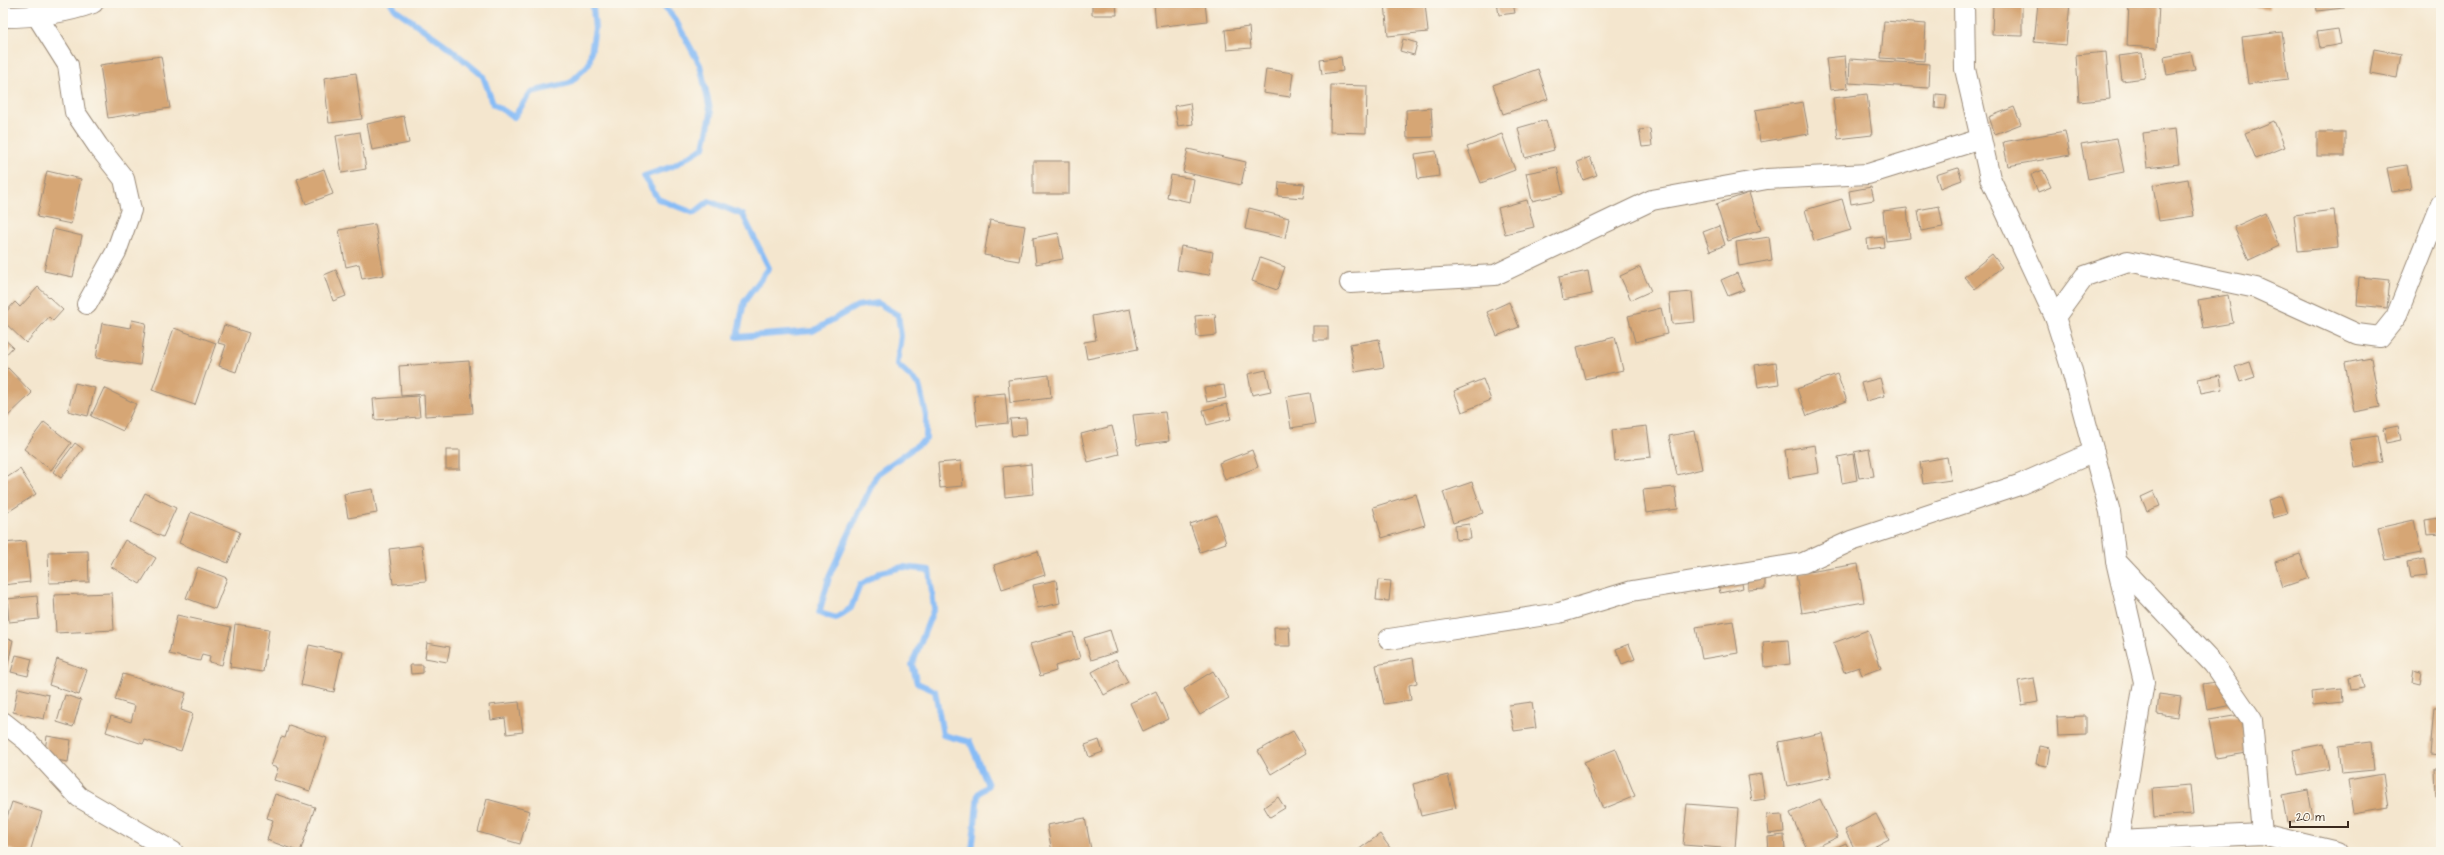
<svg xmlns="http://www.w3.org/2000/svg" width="2444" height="855" font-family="'Architects Daughter',sans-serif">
<rect width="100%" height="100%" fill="#fbf7ec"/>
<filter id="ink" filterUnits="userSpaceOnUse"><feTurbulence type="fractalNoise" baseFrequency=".025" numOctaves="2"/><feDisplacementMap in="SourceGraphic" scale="8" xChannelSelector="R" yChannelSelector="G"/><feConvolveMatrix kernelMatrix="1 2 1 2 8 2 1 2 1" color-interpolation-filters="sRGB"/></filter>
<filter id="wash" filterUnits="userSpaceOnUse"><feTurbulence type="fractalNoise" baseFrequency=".012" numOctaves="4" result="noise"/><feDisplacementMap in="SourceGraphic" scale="16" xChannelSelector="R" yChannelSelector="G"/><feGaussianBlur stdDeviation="0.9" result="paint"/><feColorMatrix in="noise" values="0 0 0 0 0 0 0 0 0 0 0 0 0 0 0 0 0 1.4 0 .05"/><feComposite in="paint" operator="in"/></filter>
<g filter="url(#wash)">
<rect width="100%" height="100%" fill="#f4e6ce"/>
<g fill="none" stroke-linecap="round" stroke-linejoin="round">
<g stroke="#87bcf6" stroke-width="6">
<path d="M391 3 395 9 447 46 483 76 493 104 514 117 531 92 570 83 589 64 595 29 593 7 595 3"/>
<path d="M662 3 676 21 700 65 711 114 704 147 673 166 644 176 658 199 694 213 709 201 743 215 769 268 744 302 737 337 813 331 857 306 878 303 898 315 901 336 897 364 919 385 926 415V439L877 474 830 574 819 613 836 618 851 608 860 585 881 572 903 567 929 570 934 608 912 664 917 683 935 691 943 735 970 742 988 785 978 794 972 852"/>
</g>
</g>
<g id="blocks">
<g fill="#d6a675">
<path d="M1092 3H1116L1117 15H1092Z"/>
<path d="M1154 3H1205L1207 21 1156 27Z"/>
<path d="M1385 3H1425L1428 32 1388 36Z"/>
<path d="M1497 3H1513L1515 13 1499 15Z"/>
<path d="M1993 3H2022V36L1992 35Z"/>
<path d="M2038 3H2070L2066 45 2034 42Z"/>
<path d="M2129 3H2159L2157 48 2127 46Z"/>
<path d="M2239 3H2269V9L2239 5Z"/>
<path d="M2316 3H2343L2344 8 2317 11Z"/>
<path d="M1884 21 1926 24 1924 61 1881 58Z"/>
<path d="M1249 27 1251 48 1227 50 1225 30Z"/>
<path d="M2338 29 2341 44 2320 48 2317 32Z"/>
<path d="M2282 32 2288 79 2248 84 2242 37Z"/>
<path d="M1403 39 1417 43 1414 55 1400 51Z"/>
<path d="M2374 49 2401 54 2397 78 2370 73Z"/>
<path d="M2106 52 2110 99 2079 102 2076 55Z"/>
<path d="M2191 52 2195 70 2167 75 2164 57Z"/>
<path d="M2142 53 2145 78 2122 81 2119 56Z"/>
<path d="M161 56 170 108 108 118 100 65Z"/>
<path d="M1845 56 1848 88 1830 90 1826 58Z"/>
<path d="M1341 57 1343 71 1322 74 1320 60Z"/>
<path d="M1850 59 1930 64 1929 88 1849 83Z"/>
<path d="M1266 69 1293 73 1290 97 1263 93Z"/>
<path d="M1538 69 1548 99 1503 114 1493 85Z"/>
<path d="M356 73 362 119 329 123 324 78Z"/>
<path d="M1331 85 1367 86 1366 133 1330 132Z"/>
<path d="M1867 94 1872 135 1838 139 1833 98Z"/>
<path d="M1936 94 1947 95 1945 109 1935 108Z"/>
<path d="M1803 102 1809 134 1760 142 1755 110Z"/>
<path d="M1190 103 1193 124 1178 126 1174 106Z"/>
<path d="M2014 107 2021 124 1995 134 1989 117Z"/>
<path d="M1431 108 1433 137 1407 138 1406 110Z"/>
<path d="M404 116 409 143 372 150 367 124Z"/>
<path d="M1546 120 1554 150 1525 158 1518 128Z"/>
<path d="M2274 121 2285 147 2256 159 2245 133Z"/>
<path d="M1650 129 1652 146 1642 147 1639 130Z"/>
<path d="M2175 129 2179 164 2147 168 2143 133Z"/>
<path d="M2065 131 2070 155 2008 166 2003 142Z"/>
<path d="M360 132 366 169 342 173 336 136Z"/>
<rect x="2317" y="132" width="28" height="24"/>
<path d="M1502 134 1515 170 1481 183 1467 147Z"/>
<path d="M2117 138 2124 172 2088 179 2081 144Z"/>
<path d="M1188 149 1246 162 1241 185 1183 172Z"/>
<path d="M1436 151 1439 176 1418 179 1415 154Z"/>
<path d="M1590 157 1597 175 1583 180 1577 162Z"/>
<rect x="1033" y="161" width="36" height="33"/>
<path d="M2407 165 2411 189 2392 192 2387 168Z"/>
<path d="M1557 167 1563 194 1532 201 1526 173Z"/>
<path d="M1958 168 1962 180 1940 188 1936 175Z"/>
<path d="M324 169 333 194 306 204 297 179Z"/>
<path d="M2043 170 2051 187 2038 192 2031 175Z"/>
<path d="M47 171 81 179 71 224 37 217Z"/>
<path d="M1171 175 1194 179 1190 202 1167 197Z"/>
<path d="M2188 179 2194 216 2159 221 2153 185Z"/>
<path d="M1279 182 1305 184 1303 198 1278 196Z"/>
<path d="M1871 187 1874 200 1851 204 1849 191Z"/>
<path d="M1749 193 1761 230 1728 241 1716 204Z"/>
<path d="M1842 199 1851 230 1814 241 1805 210Z"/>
<path d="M1527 200 1534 227 1505 234 1498 208Z"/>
<path d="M1939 206 1943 227 1921 231 1918 210Z"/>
<path d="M1249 208 1289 218 1285 238 1245 229Z"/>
<path d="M1907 208 1910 238 1886 241 1883 211Z"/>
<path d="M2334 210 2338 247 2298 251 2294 215Z"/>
<path d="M2265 213 2279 246 2249 260 2234 227Z"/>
<path d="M990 220 1025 226 1019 261 984 255Z"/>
<path d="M375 224 384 275 362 279 359 264 346 267 339 230Z"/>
<path d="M1719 226 1725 245 1710 251 1703 232Z"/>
<path d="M53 229 82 236 73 277 44 271Z"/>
<path d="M1058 233 1063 259 1036 264 1033 238Z"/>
<path d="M1769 237 1772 260 1739 266 1736 242Z"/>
<path d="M1883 237 1884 247 1868 249 1867 239Z"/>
<path d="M1181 246 1213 252 1209 275 1177 270Z"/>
<path d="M1992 254 2002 267 1975 289 1964 277Z"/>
<path d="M1260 258 1285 267 1277 290 1252 281Z"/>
<path d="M1640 267 1651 291 1631 300 1620 276Z"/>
<path d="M336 270 346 296 333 301 324 275Z"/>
<path d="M1588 271 1592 294 1563 300 1559 277Z"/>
<path d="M1737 273 1744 290 1728 296 1721 280Z"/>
<path d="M2359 277 2390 280 2387 308 2357 305Z"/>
<path d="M38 287 63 310 53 321 49 317 26 343 3 321V315L15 302 20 307Z"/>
<path d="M1692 292 1695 322 1672 324 1669 294Z"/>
<path d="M2228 295 2233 323 2203 328 2198 300Z"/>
<path d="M1509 302 1519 327 1497 336 1487 312Z"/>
<path d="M1661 308 1667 334 1635 342 1628 316Z"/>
<path d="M1130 309 1138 349 1087 359 1084 342 1096 340 1092 316Z"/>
<path d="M1215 314 1217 335 1197 337 1195 316Z"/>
<path d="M132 320 146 323 140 365 96 358 102 323 130 328Z"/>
<path d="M224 325 249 333 236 372 219 366 226 345 218 343Z"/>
<rect x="1313" y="326" width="15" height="14"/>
<path d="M174 328 216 343 195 405 152 390Z"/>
<path d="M1615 337 1623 370 1585 379 1577 347Z"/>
<path d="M3 338 13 347 3 358Z"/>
<path d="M1379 339 1384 367 1355 372 1350 344Z"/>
<path d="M2371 358 2380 407 2354 412 2345 363Z"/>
<path d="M469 361 473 413 425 416 424 394 401 396 399 366Z"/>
<path d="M1776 362 1779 384 1758 387 1755 365Z"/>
<path d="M2250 362 2255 377 2240 382 2235 367Z"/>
<path d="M8 368 32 393 4 420 3 372Z"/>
<path d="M1266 370 1271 391 1252 395 1248 374Z"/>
<path d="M1837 374 1847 401 1807 416 1797 389Z"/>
<path d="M1049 375 1051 398 1010 403 1008 380Z"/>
<path d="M2220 375 2222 389 2201 393 2198 379Z"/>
<path d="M1880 378 1885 396 1866 401 1861 383Z"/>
<path d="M1483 379 1491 400 1462 412 1454 391Z"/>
<path d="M75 383 95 388 88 416 68 411Z"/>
<path d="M1224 385 1226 398 1207 402 1204 388Z"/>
<path d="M104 388 136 404 123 431 91 416Z"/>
<path d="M1005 393 1008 423 977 426 974 396Z"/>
<path d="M1310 393 1315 424 1291 428 1286 397Z"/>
<path d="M418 396 420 417 375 420 373 399Z"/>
<path d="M1227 404 1231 419 1207 425 1203 410Z"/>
<path d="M1165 412 1169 441 1137 445 1133 415Z"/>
<path d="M1026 418 1027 435 1012 436 1010 419Z"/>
<path d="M44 422 71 443 51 470 24 449Z"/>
<path d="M1112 426 1119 454 1088 462 1081 434Z"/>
<path d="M1647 426 1651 457 1615 461 1612 430Z"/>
<path d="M2398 426 2401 440 2386 443 2383 429Z"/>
<path d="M1694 431 1702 469 1677 475 1669 436Z"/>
<path d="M2377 436 2382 462 2355 467 2350 440Z"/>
<path d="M75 443 83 449 61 478 53 472Z"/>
<path d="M1815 445 1819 473 1789 478 1785 450Z"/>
<path d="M1869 449 1874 476 1859 478 1854 452Z"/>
<rect x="446" y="450" width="14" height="19"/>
<path d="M1252 450 1258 467 1225 480 1219 463Z"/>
<path d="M1853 454 1857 480 1842 483 1838 457Z"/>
<path d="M1947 457 1951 480 1923 484 1920 462Z"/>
<path d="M961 461 963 486 940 488 938 463Z"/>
<path d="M1031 464 1033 494 1005 497 1003 467Z"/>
<path d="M20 469 36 494 8 512 3 505V480Z"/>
<path d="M1472 482 1483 513 1453 523 1443 492Z"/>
<path d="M1675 487 1678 509 1646 513 1643 490Z"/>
<path d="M373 489 377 513 348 518 344 494Z"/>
<path d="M2154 491 2160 506 2147 511 2141 497Z"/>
<path d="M145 493 176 508 163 537 131 522Z"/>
<path d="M1416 494 1425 525 1382 538 1373 507Z"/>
<path d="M2281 496 2287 514 2273 518 2268 500Z"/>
<path d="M191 512 240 532 228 563 179 543Z"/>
<path d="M1217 515 1226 543 1200 552 1190 524Z"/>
<path d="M2440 518 2441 534 2427 535 2425 520Z"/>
<path d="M2414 520 2421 553 2385 560 2378 528Z"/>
<path d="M1469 524 1471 539 1456 540 1455 526Z"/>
<path d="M125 540 156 558 140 584 110 566Z"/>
<path d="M26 541 30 582 3 585V543Z"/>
<path d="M422 545 426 581 393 584 389 549Z"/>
<path d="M88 551 89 582 49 583 48 552Z"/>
<path d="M1038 551 1045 575 1002 589 994 565Z"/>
<path d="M2300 554 2309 578 2283 587 2275 562Z"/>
<path d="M2424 559 2427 576 2410 578 2407 562Z"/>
<path d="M1858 564 1864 602 1802 613 1796 574Z"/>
<path d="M198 567 227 578 215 609 186 598Z"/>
<path d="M1738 567 1743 588 1720 593 1715 571Z"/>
<path d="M1765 572V589L1748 590V573Z"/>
<path d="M1056 580 1060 603 1038 608 1033 585Z"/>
<path d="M1378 580 1391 581 1389 601 1376 600Z"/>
<path d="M112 593 114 630 56 633 54 595Z"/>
<path d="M37 596 39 619 9 622 7 599Z"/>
<path d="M177 615 231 627 222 665 209 662 210 656 202 654 200 661 169 654Z"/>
<path d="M1733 621 1738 653 1702 659 1696 627Z"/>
<path d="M235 624 269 629 263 672 230 667Z"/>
<path d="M1274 627H1289L1290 646H1275Z"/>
<path d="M1110 630 1117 652 1091 660 1084 638Z"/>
<path d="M1868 630 1881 668 1862 675 1859 667 1844 672 1833 643Z"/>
<path d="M1073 632 1080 658 1055 666 1056 671 1040 676 1030 644Z"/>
<path d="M3 638 13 640 4 683H3Z"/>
<path d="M1788 640 1790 664 1765 667 1763 642Z"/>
<path d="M427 643 450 647 447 662 425 658Z"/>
<path d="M1629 644 1635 659 1622 664 1616 649Z"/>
<path d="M309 645 342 652 334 692 301 685Z"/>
<path d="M16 655 32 659 28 676 11 672Z"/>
<path d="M1413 658 1417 683 1409 685 1411 700 1384 704 1376 665Z"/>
<path d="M57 659 87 670 79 695 49 685Z"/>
<path d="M1116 659 1128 682 1104 695 1092 672Z"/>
<path d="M410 665H423V673L411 674Z"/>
<path d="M2414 670 2422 672 2420 684 2412 682Z"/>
<path d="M1213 671 1229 698 1200 715 1184 689Z"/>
<path d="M123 674 186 693 181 710 193 714 181 751 145 740 143 744 106 732 111 716 131 722 135 706 115 700Z"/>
<path d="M2361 674 2364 688 2350 690 2348 677Z"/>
<path d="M2034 678 2038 702 2022 705 2018 681Z"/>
<path d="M2228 680 2233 705 2207 710 2203 684Z"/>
<path d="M18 688 49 695 44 719 13 712Z"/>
<path d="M2342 689 2343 702 2312 705 2311 692Z"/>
<path d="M1156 691 1168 719 1143 731 1130 703Z"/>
<path d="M2159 694 2181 697 2178 717 2157 714Z"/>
<path d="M65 695 81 700 73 727 57 722Z"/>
<path d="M519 702 523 732 507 734 505 718 491 720 489 705Z"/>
<path d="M1532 702 1536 728 1514 731 1509 705Z"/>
<path d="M2434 707H2441V756L2430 755Z"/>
<path d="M2240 715 2247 753 2216 758 2209 720Z"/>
<path d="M2086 716V735L2058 736 2057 717Z"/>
<path d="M289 725 327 738 310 791 274 780 278 768 271 766 281 737 285 738Z"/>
<path d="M1293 731 1306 753 1271 774 1258 751Z"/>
<path d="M1822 733 1831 777 1787 786 1778 742Z"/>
<path d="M47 736 71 740 68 762 44 758Z"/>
<path d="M1099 740 1103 752 1089 757 1085 745Z"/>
<path d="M2371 742 2374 770 2342 773 2339 746Z"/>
<path d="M2324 744 2329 769 2298 775 2293 750Z"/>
<path d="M2039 746 2050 748 2047 766 2036 764Z"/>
<path d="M1616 749 1635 796 1603 809 1584 762Z"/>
<path d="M2435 768H2441V796H2436Z"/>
<path d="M1761 774 1765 799 1752 801 1748 776Z"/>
<path d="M2383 774 2388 807 2353 813 2348 780Z"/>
<path d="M1448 775 1456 808 1421 816 1413 784Z"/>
<path d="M2190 785 2193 814 2154 817 2152 788Z"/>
<path d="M2308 790 2313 818 2287 823 2282 795Z"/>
<path d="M275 794 315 807 300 852 267 840 273 820 267 818Z"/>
<path d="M1278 797 1285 808 1270 817 1264 807Z"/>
<path d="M487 799 530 811 520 844 478 832Z"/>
<path d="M1820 799 1838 837 1808 851 1790 813Z"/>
<path d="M12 802 42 812 30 852H17L3 847V830Z"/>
<path d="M1687 804 1738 808 1735 849 1683 845Z"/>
<path d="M1782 814 1784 832 1769 834 1767 815Z"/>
<path d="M1876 814 1889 839 1864 852H1856L1845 830Z"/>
<path d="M1085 818 1091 849 1074 852H1052L1047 825Z"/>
<path d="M1380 834 1393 852H1360L1358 850Z"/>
<path d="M1784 835 1785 852H1769L1768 837Z"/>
<path d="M1846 843 1850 852H1826Z"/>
</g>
</g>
</g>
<g filter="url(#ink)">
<use href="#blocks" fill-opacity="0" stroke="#988876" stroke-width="1"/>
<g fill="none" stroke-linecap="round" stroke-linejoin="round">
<defs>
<g id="street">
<path d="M1964 3 1965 69 1990 178 2055 317 2071 367 2110 512 2116 561 2144 682 2118 841 2119 852"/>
<path d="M37 16 68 65 75 112 98 146 124 179 131 210 116 252 87 304"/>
<path d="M3 17C34 17 63 14 93 3"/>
<path d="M1350 283 1495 275 1652 200 1767 179 1868 174 1981 139"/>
<path d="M2055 317 2085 276 2128 261 2256 288 2357 334 2380 337 2396 317 2441 204"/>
<path d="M2116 561 2214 665 2252 720 2262 834"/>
<path d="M1389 639 1559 613 1632 591 1803 563 1851 541 2019 485 2094 452"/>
<path d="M3 722 27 741 79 797 173 852"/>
<path d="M2118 841 2262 834 2337 852"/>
</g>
</defs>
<use href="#street" stroke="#988876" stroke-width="22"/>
<use href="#street" stroke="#fff" stroke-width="20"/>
</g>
</g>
<rect width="2444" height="855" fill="none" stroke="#fbf7ec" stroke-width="16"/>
<path d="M2290 821v6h58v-6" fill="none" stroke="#3b2a1e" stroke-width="2"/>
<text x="2296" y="821" font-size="12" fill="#3b2a1e" stroke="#fbf7ec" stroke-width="3" paint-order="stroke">20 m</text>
</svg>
